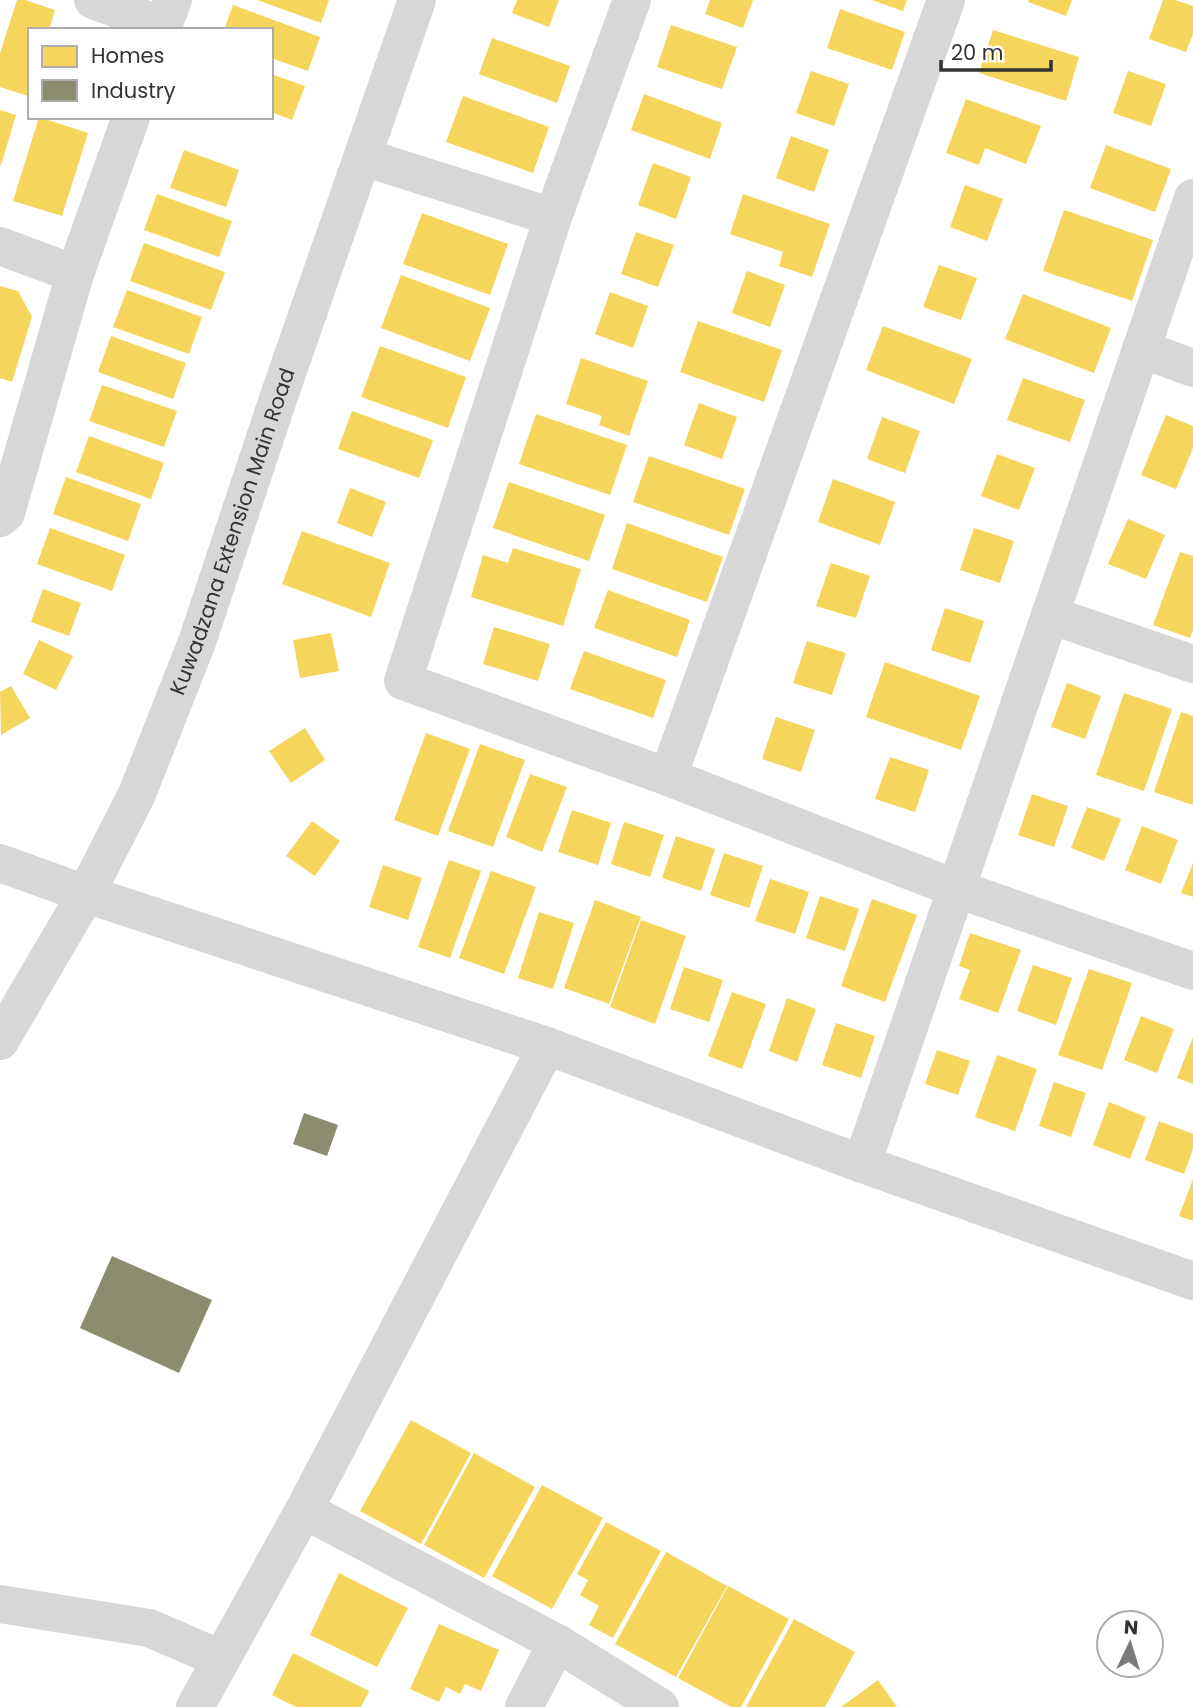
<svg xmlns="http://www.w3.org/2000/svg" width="1193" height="1707" font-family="Poppins,sans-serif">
<rect width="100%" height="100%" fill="#fff"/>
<g fill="#f6d55c">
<path d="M17 0H25L55 10 49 30H30V91L28 96 0 87V53Z"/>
<path d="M257 0H329L321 23Z"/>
<path d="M517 0H559L549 27 512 13Z"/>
<path d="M710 0H753L743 28 705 14Z"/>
<path d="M872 0H907L903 11Z"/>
<path d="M1029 0H1072L1066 16 1028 2Z"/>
<path d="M1163 0H1175L1193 6V34L1186 52 1149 39Z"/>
<path d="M233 5 320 37 308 71 271 58V30H224Z"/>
<path d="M840 9 905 32 892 70 827 48Z"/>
<path d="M671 25 737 47 722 89 657 67Z"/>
<path d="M993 30 1079 57 1066 101 979 73Z"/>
<path d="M492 38 570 66 557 103 479 74Z"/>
<path d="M811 71 849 84 834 126 796 113Z"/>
<path d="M1128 71 1166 84 1151 126 1113 113Z"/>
<path d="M271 74 305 86 292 120 271 112Z"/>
<path d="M644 94 722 123 710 159 631 130Z"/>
<path d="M463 96 549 127 533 173 446 142Z"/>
<path d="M966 99 1041 126 1026 164 985 148 979 165 946 153Z"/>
<path d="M0 110 16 115 1 165H0Z"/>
<path d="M39 117 88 133 62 216 13 201Z"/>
<path d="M791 136 829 150 814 192 776 178Z"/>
<path d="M1106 145 1171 169 1155 212 1090 188Z"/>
<path d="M184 150 239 170 226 207 170 188Z"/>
<path d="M653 163 691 177 676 219 638 205Z"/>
<path d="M965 185 1003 199 987 241 950 227Z"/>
<path d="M157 194 232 221 219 257 144 230Z"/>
<path d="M743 194 830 224 812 277 779 266 783 252 730 234Z"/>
<path d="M1064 210 1153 240 1132 301 1043 271Z"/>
<path d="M422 213 508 244 490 295 403 264Z"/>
<path d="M636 232 674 245 658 287 621 274Z"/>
<path d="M144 243 225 272 211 310 130 281Z"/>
<path d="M939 265 977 278 961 320 923 307Z"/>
<path d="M747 271 785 285 770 327 732 313Z"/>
<path d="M401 275 490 308 470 361 381 328Z"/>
<path d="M0 286 18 291 32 317 12 382 0 378Z"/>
<path d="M127 290 202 317 189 354 113 327Z"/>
<path d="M610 292 648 306 633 348 595 334Z"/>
<path d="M1023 294 1111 328 1094 373 1005 339Z"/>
<path d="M698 321 782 350 764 402 680 372Z"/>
<path d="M883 326 972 359 954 404 866 370Z"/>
<path d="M111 336 186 363 173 399 98 372Z"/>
<path d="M380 346 466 377 448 428 361 397Z"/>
<path d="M581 358 648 381 629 436 599 425 602 416 566 404Z"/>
<path d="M1023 378 1085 400 1070 442 1007 420Z"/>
<path d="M102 385 177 411 164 447 89 421Z"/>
<path d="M699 403 737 417 722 459 684 445Z"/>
<path d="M352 411 433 440 419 478 338 449Z"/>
<path d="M536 414 627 445 610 495 519 464Z"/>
<path d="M1166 415 1193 426V448L1176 489 1141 475Z"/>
<path d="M882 417 920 431 905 473 867 459Z"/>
<path d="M89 436 164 463 151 499 76 472Z"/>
<path d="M997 454 1035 468 1019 510 981 496Z"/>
<path d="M649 456 745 489 729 535 633 502Z"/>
<path d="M66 477 141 504 128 541 53 514Z"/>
<path d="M833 479 895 502 880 545 818 522Z"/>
<path d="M509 482 605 515 589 561 493 528Z"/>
<path d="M350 488 386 502 372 537 337 523Z"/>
<path d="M1128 519 1165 535 1146 579 1108 564Z"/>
<path d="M627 523 723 557 707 602 612 569Z"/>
<path d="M50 528 125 555 112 591 37 564Z"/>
<path d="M974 528 1014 541 1000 583 960 570Z"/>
<path d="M302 531 390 563 371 617 282 584Z"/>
<path d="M513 548 581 569 563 626 471 597 483 555 508 563Z"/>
<path d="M1180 552 1193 556V630L1190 638 1153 625Z"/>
<path d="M831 563 870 576 856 618 816 606Z"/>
<path d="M43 589 81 603 69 636 31 622Z"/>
<path d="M608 590 690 620 677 657 594 628Z"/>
<path d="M945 608 984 621 970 663 931 650Z"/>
<path d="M494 627 550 644 538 681 483 664Z"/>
<path d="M331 633 339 671 300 678 293 640Z"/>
<path d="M39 640 73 656 56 690 23 674Z"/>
<path d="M807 641 846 653 832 695 793 683Z"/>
<path d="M584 651 666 680 653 718 570 689Z"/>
<path d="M885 662 980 696 961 750 866 717Z"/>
<path d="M1067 683 1101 696 1085 739 1051 727Z"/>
<path d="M11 686 30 718 1 735 0 692Z"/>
<path d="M1124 693 1172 709 1144 791 1096 775Z"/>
<path d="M1181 712 1193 716V805L1154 792Z"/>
<path d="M776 717 815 730 801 772 762 759Z"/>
<path d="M305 728 325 760 291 783 269 751Z"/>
<path d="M426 733 470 749 438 836 394 820Z"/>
<path d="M480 744 525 760 493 847 448 831Z"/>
<path d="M890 757 929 770 915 812 875 799Z"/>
<path d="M530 774 567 787 542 852 506 837Z"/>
<path d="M1032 794 1068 806 1054 847 1018 835Z"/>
<path d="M1087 807 1121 819 1104 861 1071 848Z"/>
<path d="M572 810 611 823 598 865 558 852Z"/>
<path d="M312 821 340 841 315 876 286 856Z"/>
<path d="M624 822 664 835 650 877 611 864Z"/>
<path d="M1142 826 1178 840 1161 884 1125 870Z"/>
<path d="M676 836 715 849 701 891 662 878Z"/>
<path d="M724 853 763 866 749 908 710 895Z"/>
<path d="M449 860 481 871 450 958 418 947Z"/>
<path d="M1193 863V897L1181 893Z"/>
<path d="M383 865 422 878 408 920 369 907Z"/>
<path d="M491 871 536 887 504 974 459 958Z"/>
<path d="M770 879 809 892 795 934 755 921Z"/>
<path d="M820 896 859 909 845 951 806 938Z"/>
<path d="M872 899 917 915 885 1002 841 986Z"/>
<path d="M595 900 641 917 609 1004 564 988Z"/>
<path d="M539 912 574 923 553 989 518 978Z"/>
<path d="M641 920 686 936 655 1024 610 1007Z"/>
<path d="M970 933 1021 950 998 1013 959 999 970 970 959 966Z"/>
<path d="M1033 965 1072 978 1056 1025 1017 1011Z"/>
<path d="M684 967 723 980 709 1022 670 1009Z"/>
<path d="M1089 969 1132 983 1102 1070 1058 1055Z"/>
<path d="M732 992 766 1004 742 1069 708 1056Z"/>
<path d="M787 998 816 1009 797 1062 769 1051Z"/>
<path d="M1141 1016 1174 1029 1157 1073 1124 1060Z"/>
<path d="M836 1023 875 1036 861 1078 822 1065Z"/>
<path d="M1193 1037V1084L1177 1078Z"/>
<path d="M937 1050 970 1061 958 1095 925 1084Z"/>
<path d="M997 1055 1037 1069 1015 1131 975 1117Z"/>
<path d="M1054 1082 1086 1093 1071 1137 1039 1126Z"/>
<path d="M1109 1102 1146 1117 1130 1159 1093 1145Z"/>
<path d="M1159 1121 1193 1134V1149L1184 1174 1145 1160Z"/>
<path d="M1193 1179V1221L1179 1216Z"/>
<path d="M411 1420 471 1453 421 1544 360 1511Z"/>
<path d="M474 1453 535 1487 484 1578 424 1545Z"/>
<path d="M542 1485 603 1518 552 1609 492 1576Z"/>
<path d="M606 1522 661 1551 613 1638 589 1625 599 1606 580 1595 588 1580 577 1574Z"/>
<path d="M666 1552 727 1586 676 1677 615 1644Z"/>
<path d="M339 1573 408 1608 377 1667 310 1635Z"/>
<path d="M728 1586 789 1619 741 1707H731L678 1678Z"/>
<path d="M794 1619 855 1652 825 1707H746Z"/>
<path d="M439 1624 499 1650 481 1691 465 1684 460 1694 446 1687 439 1702 410 1689Z"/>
<path d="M293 1653 369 1691 361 1707H296L272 1695Z"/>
<path d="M878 1680 897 1707H841Z"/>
</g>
<g fill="#8c8c6e">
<path d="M304 1113 338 1125 327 1156 293 1144Z"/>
<path d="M112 1256 212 1300 179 1373 80 1328Z"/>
</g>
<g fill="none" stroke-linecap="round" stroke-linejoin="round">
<g stroke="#d7d7d7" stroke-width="38">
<path d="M93 0 163 26 173 0"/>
<path d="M632 0 553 217 403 681 668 777 957 889 1193 971"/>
<path d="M363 157 553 217"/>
<path d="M0 246 75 274"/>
<path d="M1141 349 1193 368"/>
<path d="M0 518 6 513 75 274 131 117"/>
<path d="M1050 615 1193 664"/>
<path d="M668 777 946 0"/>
<path d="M0 863 86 894 547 1046 862 1164 1193 1281"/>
<path id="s1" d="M0 1041 86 894 137 794 197 642 279 396 417 0"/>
<path d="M862 1164 1193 198"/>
<path d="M304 1510 557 1643 660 1707"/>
<path d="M0 1604 149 1628 221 1659"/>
<path d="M195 1707 304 1510 547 1046"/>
<path d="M524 1707 557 1643"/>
</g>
</g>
<g text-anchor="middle" stroke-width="7" stroke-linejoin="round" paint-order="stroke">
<g font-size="21" fill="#333" stroke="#fff">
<text dy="7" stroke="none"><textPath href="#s1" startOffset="562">Kuwadzana Extension Main Road</textPath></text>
</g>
</g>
<rect x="28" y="28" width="245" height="91" fill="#ffffff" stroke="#adadad" stroke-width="2"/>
<rect x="42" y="46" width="35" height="21" fill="#f6d55c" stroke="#adadad" stroke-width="2"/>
<text x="91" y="63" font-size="21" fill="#333333">Homes</text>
<rect x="42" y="80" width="35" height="21" fill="#8c8c6e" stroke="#adadad" stroke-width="2"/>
<text x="91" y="98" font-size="21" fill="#333333">Industry</text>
<g transform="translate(1130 1644) rotate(4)"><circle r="33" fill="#ffffff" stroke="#adadad" stroke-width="2"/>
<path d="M0-5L12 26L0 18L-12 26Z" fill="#7a7a7a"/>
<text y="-10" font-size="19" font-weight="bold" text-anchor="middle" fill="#333333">N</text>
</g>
<path d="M941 60v10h110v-10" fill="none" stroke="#333333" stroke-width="3.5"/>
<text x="951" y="60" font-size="21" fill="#333333" stroke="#ffffff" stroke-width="5" paint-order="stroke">20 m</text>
</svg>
